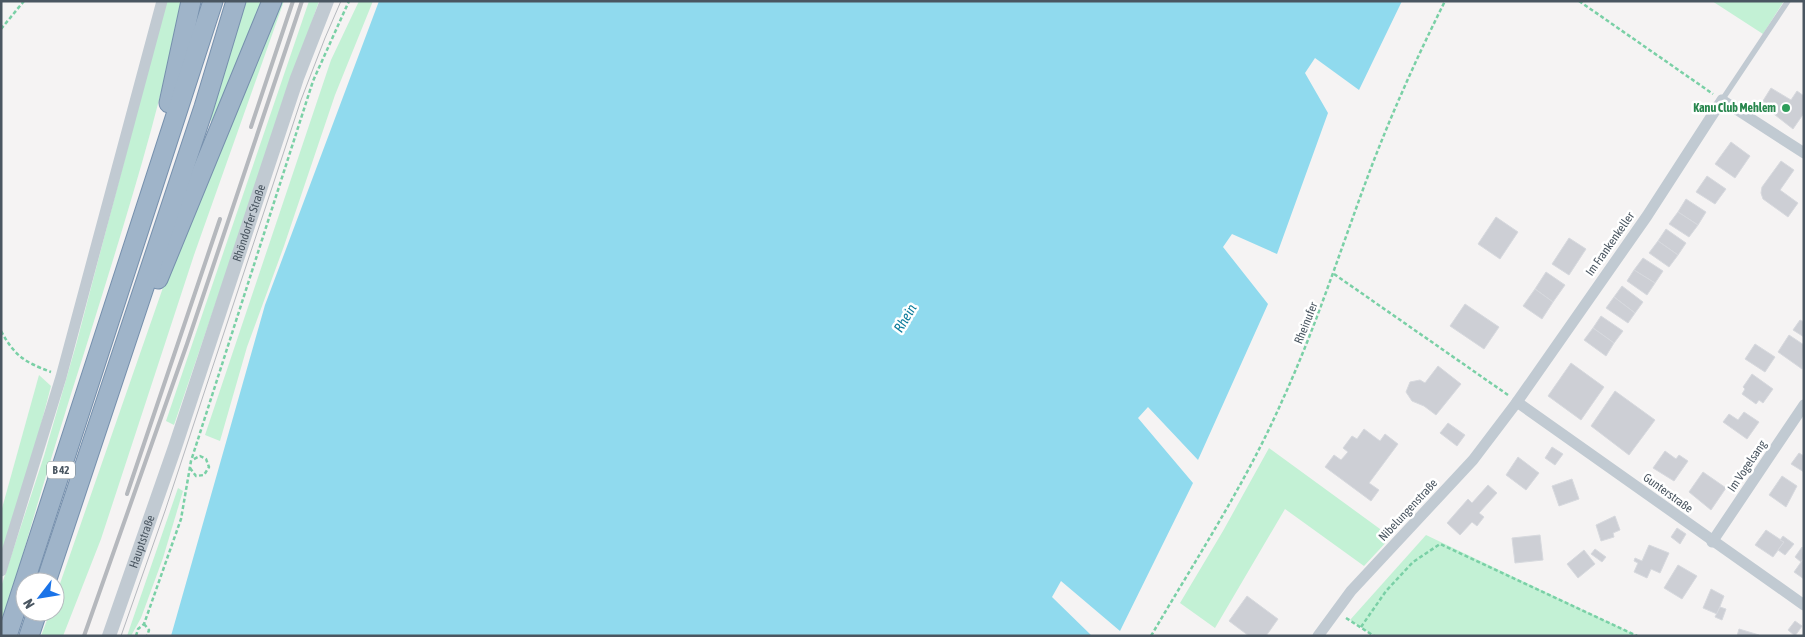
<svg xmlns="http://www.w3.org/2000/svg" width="1805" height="637" font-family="'Asap Condensed',sans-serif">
<rect width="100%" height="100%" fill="#f5f3f3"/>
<g fill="#c3f1d5">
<path d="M166 1H182C158 120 121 234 85 350 55 443 28 536 1 629V587L44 456 76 345Z"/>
<path d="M244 1H265L257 24 211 122 209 108Z"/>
<path d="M281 1H284L194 255 101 539 63 636H41L50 612H55V598L167 276Z"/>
<path d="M309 1H319L174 425 166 421Z"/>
<path d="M359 1H373L335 95 284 246 247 347 220 441 205 435 331 60Z"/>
<path d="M1712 1H1784L1763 34Z"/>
<path d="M39 375 51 386 31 463 1 554V512Z"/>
<path d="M1269 448 1391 537 1364 566 1285 509 1215 628 1180 603 1223 531Z"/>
<path d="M178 488 183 491 163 558 141 618 131 636H127Z"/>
<path d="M1426 535 1638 636H1374L1350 620Z"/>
</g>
<path fill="#90daee" d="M379 1H1402L1359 90 1315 58 1305 73 1328 113 1277 254 1232 234 1223 247 1268 304 1198 460 1148 407 1138 418 1193 483 1120 631 1061 581 1052 597 1092 636H171L265 305Z"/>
<g fill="#cdcfd5" stroke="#d7d9de">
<path d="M1771 88 1791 100 1797 91 1804 96V113L1793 129 1761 104Z"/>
<path d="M1731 142 1750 156 1735 178 1715 164Z"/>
<path d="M1781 161 1794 170 1780 190 1798 203 1788 217 1763 199 1761 193 1762 187Z"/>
<path d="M1707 176 1726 189 1715 204 1696 192Z"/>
<path d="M1686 199 1706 212 1698 225 1678 212Z"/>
<path d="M1678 212 1698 225 1689 237 1669 224Z"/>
<path d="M1496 217 1518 232 1500 259 1478 244Z"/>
<path d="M1666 229 1686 243 1678 255 1658 241Z"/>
<path d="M1569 238 1586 249 1569 275 1552 264Z"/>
<path d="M1658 241 1678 255 1669 267 1649 253Z"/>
<path d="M1643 258 1663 271 1655 283 1634 270Z"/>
<path d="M1634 270 1655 283 1647 295 1627 281Z"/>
<path d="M1546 272 1565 285 1553 302 1535 289Z"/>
<path d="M1622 286 1643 302 1635 313 1614 297Z"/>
<path d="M1535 289 1553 302 1542 319 1523 306Z"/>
<path d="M1614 297 1635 313 1628 323 1606 308Z"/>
<path d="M1465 304 1499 327 1484 349 1450 326Z"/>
<path d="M1601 316 1623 331 1614 343 1593 328Z"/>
<path d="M1800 320 1804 322V337L1793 330Z"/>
<path d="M1593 328 1614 343 1606 356 1584 340Z"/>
<path d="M1789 335 1804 345 1802 369 1778 352Z"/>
<path d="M1755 344 1775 357 1765 372 1745 359Z"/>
<path d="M1571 363 1604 387 1581 420 1548 396Z"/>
<path d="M1438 366 1461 384 1436 415 1424 406 1412 401 1406 392 1410 382 1420 380 1425 383Z"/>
<path d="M1752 374 1773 389 1763 403 1759 400 1756 404 1742 394 1745 389 1743 387Z"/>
<path d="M1615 391 1655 420 1629 455 1591 426Z"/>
<path d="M1744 412 1759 422 1747 439 1723 422 1729 414 1738 420Z"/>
<path d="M1448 423 1465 435 1457 446 1440 433Z"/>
<path d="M1364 429 1380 441 1385 434 1398 444 1369 483 1379 490 1371 501 1325 467 1334 455 1341 460 1348 452 1343 448 1352 436 1357 439Z"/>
<path d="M1552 447 1563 454 1555 465 1545 458Z"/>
<path d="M1665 451 1676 459 1679 455 1688 461 1674 481 1653 468Z"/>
<path d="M1799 453 1804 456V472L1791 464Z"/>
<path d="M1518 457 1539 473 1526 490 1506 475Z"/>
<path d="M1703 472 1726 488 1711 510 1689 492Z"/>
<path d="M1782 476 1797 486 1786 507 1769 495Z"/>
<path d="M1572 479 1579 499 1559 506 1552 486Z"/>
<path d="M1488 485 1497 493 1479 513 1484 517 1477 526 1472 522 1460 535 1447 523 1468 499 1472 503Z"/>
<path d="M1615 516 1620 530 1613 533 1614 537 1601 541 1596 525Z"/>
<path d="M1677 528 1686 534 1680 544 1671 537Z"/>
<path d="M1766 530 1784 542 1773 557 1755 545Z"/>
<path d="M1540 535 1543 560 1515 563 1512 538Z"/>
<path d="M1783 536 1794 544 1785 555 1778 550 1784 542 1780 540Z"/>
<path d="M1649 545 1669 553 1660 573 1651 569 1647 578 1634 572 1638 563 1634 561 1635 558 1642 561Z"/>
<path d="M1802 547 1804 558 1801 562 1795 557Z"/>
<path d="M1595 549 1606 557 1602 562 1591 554Z"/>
<path d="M1584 550 1595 564 1578 578 1567 564Z"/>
<path d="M1804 558V579L1794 572Z"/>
<path d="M1678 565 1697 576 1682 599 1664 588Z"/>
<path d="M1711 589 1724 596 1717 614 1703 608Z"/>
<path d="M1247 596 1278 619 1266 636H1249L1229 621Z"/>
<path d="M1720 607 1726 609 1722 620 1715 617Z"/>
<path d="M1795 621 1802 626 1795 636 1788 630Z"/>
<path d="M1739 629 1759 635V636H1737Z"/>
</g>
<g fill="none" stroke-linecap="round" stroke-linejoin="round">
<defs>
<g id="trunk">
<path d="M169 103 191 1"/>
<path d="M158 279 272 1"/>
<path d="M46 582 204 107 236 1"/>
<path d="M7 636 213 1"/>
<path d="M29 636 37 612"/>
</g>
</defs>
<use href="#trunk" stroke="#7690ad" stroke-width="21"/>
<g stroke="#7ad0a6" stroke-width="2.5" stroke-dasharray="4 2.5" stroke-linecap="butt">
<path d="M1579 1 1713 94"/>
<path d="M1 29 24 1"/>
<path d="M1334 274 1508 395"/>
<path d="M1 331C15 356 24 362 51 372"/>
<path d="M190 468 196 476 204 475 209 467 206 459 200 456 192 460"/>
<path d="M1346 618 1374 636"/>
<path d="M144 624 149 630 147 636"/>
<path d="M1361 627 1386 591 1413 562 1440 544 1637 636"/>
<path d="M136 636 138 629 144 624 181 519 191 461 313 81 349 1"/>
<path d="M1151 636C1196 559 1246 483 1282 401 1318 323 1343 241 1374 160 1395 106 1419 53 1445 1"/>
</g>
<path stroke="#c1cad2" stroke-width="5.5" d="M1722 100 1788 1"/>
<g stroke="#c1cad2" stroke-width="11">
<path d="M1517 402 1804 605"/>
<path d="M1712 542 1804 405"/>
<path d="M1 571 61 377 162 1"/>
<path d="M1318 636 1351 591 1473 460 1517 402 1647 216 1722 100 1804 153"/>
</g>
<path stroke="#c1cad2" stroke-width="14" id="s1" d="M109 636 175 447 297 78 327 1"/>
<use href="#trunk" stroke="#9fb4c9" stroke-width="19"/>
<path stroke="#b5b8bd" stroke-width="1" d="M121 636 165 511 301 100 325 38 341 1"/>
<g stroke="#b5b8bd" stroke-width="4">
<path d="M251 127 293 1"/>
<path d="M127 494 220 219"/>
<path d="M84 636 187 344 302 1"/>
</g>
</g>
<circle fill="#2e9e5b" stroke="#fff" stroke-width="2" cx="1786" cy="108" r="5"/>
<g text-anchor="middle" stroke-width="5" stroke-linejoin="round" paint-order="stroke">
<rect fill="#fff" stroke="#808990" stroke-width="1" x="47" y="461.5" width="28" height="17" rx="4"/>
<g font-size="11" font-weight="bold" fill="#4a5661">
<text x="61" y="474">B 42</text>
</g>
<g font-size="12" font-weight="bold" fill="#27864d" stroke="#fff" text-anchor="end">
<text x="1776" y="112">Kanu Club Mehlem</text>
</g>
<g font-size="12" fill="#4a5661" stroke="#fff">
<text dy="4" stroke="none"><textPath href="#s1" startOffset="436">Rhöndorfer Straße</textPath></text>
<text transform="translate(1610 244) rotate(-55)" y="4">Im Frankenkeller</text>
<text transform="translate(1306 323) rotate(-68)" y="4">Rheinufer</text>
<text transform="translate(1747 466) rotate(-56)" y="4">Im Vogelsang</text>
<text transform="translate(1668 493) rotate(36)" y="4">Gunterstraße</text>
<text transform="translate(1408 510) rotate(-47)" y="4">Nibelungenstraße</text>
<text dy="4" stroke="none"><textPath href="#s1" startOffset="100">Hauptstraße</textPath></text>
</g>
<g font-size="14" font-style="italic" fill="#0c7c9b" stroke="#fff">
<text transform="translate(905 318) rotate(-59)" y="5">Rhein</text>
</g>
</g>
<rect width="1805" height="637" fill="none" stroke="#4a5661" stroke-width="5"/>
<g transform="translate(40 597) rotate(239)"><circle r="24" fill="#ffffff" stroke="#b7bbc0"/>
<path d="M0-4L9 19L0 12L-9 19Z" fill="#1a73e8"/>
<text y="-8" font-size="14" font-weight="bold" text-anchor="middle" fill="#4a5661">N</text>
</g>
</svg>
